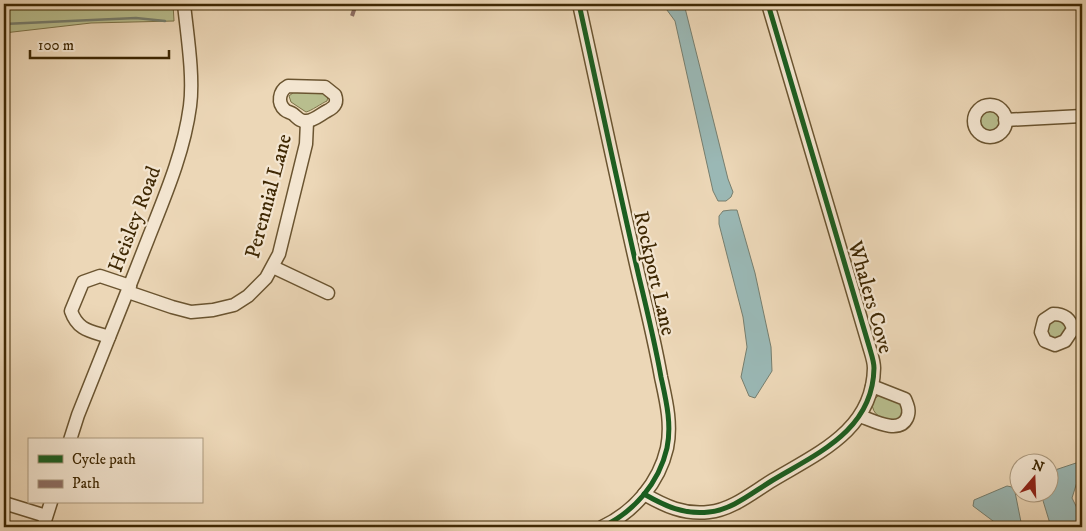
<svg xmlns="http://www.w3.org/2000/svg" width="1086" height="531" font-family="'IM FELL DW Pica',serif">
<rect width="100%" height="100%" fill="#ecd7b7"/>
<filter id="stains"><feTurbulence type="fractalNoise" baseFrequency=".004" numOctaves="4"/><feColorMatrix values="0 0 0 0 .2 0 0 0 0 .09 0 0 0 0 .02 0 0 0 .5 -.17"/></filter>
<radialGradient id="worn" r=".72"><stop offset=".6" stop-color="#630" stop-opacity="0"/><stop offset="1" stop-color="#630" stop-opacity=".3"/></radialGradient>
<g fill="#b8be8e" stroke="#7c7348">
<path d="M4 4H173L174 21 91 23 4 33Z"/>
<path d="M294 92H324L328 96 327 101C322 103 311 111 306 112L291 102 289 96Z"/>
<circle cx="990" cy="120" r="11"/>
<path d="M1052 319H1061L1068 328 1060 340 1049 336 1046 331 1048 323Z"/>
<path d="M879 395H885L905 406V415L893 422C882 418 872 416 872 402Z"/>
</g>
<g fill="#9ab8b5" stroke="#767e6e">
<path d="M660 4H684L713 119 728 179 733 192 731 197 726 201H718L713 191 675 21 664 6Z"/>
<path d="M731 210H737L755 273 771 347 772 371 755 398 749 396 741 377 747 347 743 317 719 224V216L723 211Z"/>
<path d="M1082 461V476L1077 482 1072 498 1082 518V527H1051L1041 494H1048L1049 472Z"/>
<path d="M1007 486 1012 487 1015 492 1022 527H1001L973 506 974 500Z"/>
</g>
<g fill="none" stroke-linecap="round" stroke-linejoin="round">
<path stroke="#767e6e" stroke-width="2.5" d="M4 24 136 18 165 21"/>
<defs>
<g id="minor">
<path d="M579 4C599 95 618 186 639 277 647 310 655 343 661 377 666 400 672 424 667 448 659 483 634 512 602 527"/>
<path d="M288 86 325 87 335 95C338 103 335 107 327 111 321 114 314 121 306 121 300 122 297 117 293 114 290 112 287 112 285 110 277 103 279 91 288 86Z"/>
<circle cx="990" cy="121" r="16"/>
<path d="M1005 120 1082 116"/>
<path d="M273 267 328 293"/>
<path d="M128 292 172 307 191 312 213 310 234 305 248 296 266 278 279 254 306 144 307 122"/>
<path d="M1053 314C1064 314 1070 318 1073 329L1065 341 1055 345 1045 341 1041 332 1044 320Z"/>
<path d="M109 337C91 331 78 331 71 311L83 282 100 276 130 286"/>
<path d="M860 416C872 420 899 435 907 418 910 411 908 406 905 399L872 386"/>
<path d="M70 440 78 415C101 357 125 298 148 239 165 196 184 152 190 106 194 76 187 34 184 4"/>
<path d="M644 494C665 506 684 515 709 512 732 510 753 492 773 480 818 453 873 430 874 368 874 361 871 353 869 346L768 4"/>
<path d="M4 503 46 516"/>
<path d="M43 527 51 502"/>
</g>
</defs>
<use href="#minor" stroke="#6a5430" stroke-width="15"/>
<path stroke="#3f2803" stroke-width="2" stroke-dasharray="1 2.5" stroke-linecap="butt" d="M30 4C69 10 106 6 145 4"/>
<use href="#minor" stroke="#f3e5d0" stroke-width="12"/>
<path stroke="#8d6e63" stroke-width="4" stroke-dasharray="8 4" stroke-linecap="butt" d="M352 16 356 4"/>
<defs>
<g id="cycleway">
<path d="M579 4C599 95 618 186 639 277 647 310 655 343 661 377 666 400 672 424 667 448 659 483 634 512 602 527"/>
<path d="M644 494C665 506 684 515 709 512 732 510 753 492 773 480 818 453 873 430 874 368 874 361 871 353 869 346L768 4"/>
</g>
</defs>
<use href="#cycleway" stroke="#f3e5d0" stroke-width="8"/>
<use href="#cycleway" stroke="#1b5e20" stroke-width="5"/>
</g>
<g text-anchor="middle" stroke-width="4.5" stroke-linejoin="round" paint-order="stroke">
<g font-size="21" fill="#3f2803" stroke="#f3e5d0">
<text transform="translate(268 196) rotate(-75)" y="7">Perennial Lane</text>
<text transform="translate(134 219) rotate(-69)" y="7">Heisley Road</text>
<text transform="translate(655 273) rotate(77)" y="7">Rockport Lane</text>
<text transform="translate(871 297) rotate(74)" y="7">Whalers Cove</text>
</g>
</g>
<rect width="1086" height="531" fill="none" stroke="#ecd7b7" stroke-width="20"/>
<rect x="5" y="5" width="1076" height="521" fill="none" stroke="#3f2803" stroke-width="2.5"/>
<rect x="10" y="10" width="1066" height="511" fill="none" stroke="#3f2803"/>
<rect x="28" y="438" width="175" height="65" fill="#f3e5d0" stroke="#ab997e"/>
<rect x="38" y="455" width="25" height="8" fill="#1b5e20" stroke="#ab997e"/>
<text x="72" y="464" font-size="15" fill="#3f2803">Cycle path</text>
<rect x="38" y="480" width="25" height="8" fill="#8d6e63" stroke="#ab997e"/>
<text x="72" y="488" font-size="15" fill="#3f2803">Path</text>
<g transform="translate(1034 478) rotate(19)"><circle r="24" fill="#f3e5d0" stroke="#ab997e"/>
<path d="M0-4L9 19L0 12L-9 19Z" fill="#8f2418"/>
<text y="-8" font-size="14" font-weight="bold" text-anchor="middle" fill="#3f2803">N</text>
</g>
<path d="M30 50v8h139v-8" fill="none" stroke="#3f2803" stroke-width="2.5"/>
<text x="38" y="50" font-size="15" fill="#3f2803" stroke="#f3e5d0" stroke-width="4" paint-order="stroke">100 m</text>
<rect width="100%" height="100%" filter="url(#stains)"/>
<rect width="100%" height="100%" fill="url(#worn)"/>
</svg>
